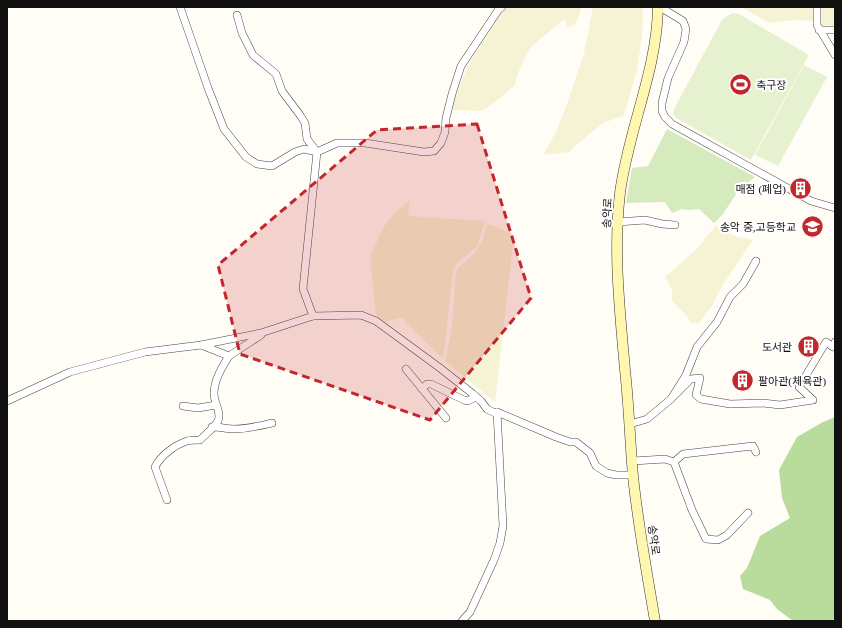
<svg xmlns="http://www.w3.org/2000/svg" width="842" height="628" font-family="'Times New Roman','Noto Sans KR',serif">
<rect width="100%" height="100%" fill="#fffdf5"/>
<g fill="#f6f3d4">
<path d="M510 7H581L578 19 575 24 567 28 565 19 539 40 530 48 517 75 515 85 499 99 487 108 480 111 452 110V105L468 66 502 12Z"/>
<path d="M593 7H643L642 36 637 69 628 102 623 116 603 123 575 146 570 152 543 155 556 132 567 104 584 53Z"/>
<path d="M741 7H835V26L817 25 816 21 794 20 769 23Z"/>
<path d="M410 201 408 216 485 221 477 247 456 264 453 271 443 359 405 322 404 317 388 321 386 323 376 317 371 267V255L383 228 396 211Z"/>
<path d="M487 225H491L514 235 495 402 445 361 452 329 455 281 457 269 474 254 482 242Z"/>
<path d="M716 225 737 237 753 240 722 286 712 306 698 324 690 322 688 317 672 301V290L665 277 696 250Z"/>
</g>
<path fill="#d5ebbd" d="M667 129 755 177 738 191 723 214 714 223 699 209 687 210 682 209 672 213 665 202 626 203 632 168 648 166Z"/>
<path fill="#b9dc9c" d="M835 417V621H793L777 609 770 600 743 589 740 576 747 568 760 536 790 518 782 498 779 470 797 437 823 422Z"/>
<g fill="#e6f2cf">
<path d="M733 13 739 14 809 55 751 160 676 118 673 113 675 107 722 20 727 16Z"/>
<path d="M804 65 827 77 778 166 755 155Z"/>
</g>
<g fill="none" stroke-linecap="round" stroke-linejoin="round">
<defs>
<g id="street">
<path d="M180 7 208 88 224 129 246 157 257 164 272 166 295 152 304 149 317 152 303 289 313 316"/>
<path d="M660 7 683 21 686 29 684 42 668 78 662 103V111L665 117 672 124 811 201 835 208"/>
<path d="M817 7V25L835 55"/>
<path d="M237 15 242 33 253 55 276 74 282 91 300 115 305 123 307 139 317 152 337 143H365L424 152 434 151 441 143 445 132 446 118 452 94 461 66 499 9 502 7"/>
<path d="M819 30H835"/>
<path d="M618 222 645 220 662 224 675 225"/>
<path d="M229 356 261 335"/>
<path d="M406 369 446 418"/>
<path d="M422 389 427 384H431L464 400 468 401 476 397"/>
<path d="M671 399 691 379 700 378 696 395 701 399 730 404 763 403 780 405 813 400 799 387 826 342 833 347 835 342"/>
<path d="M7 401 70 372 145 352 201 345 261 333 313 316 361 315 376 321 440 368 473 394 481 401 487 409 495 413 497 412 556 437 570 442H576L590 453 596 466 607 473 616 475H628"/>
<path d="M183 406 198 408 216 405"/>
<path d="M630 424 647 419 671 399 686 375 697 347 717 322 730 297 743 284 756 261"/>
<path d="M212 427C220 427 227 429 234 429 247 429 259 426 272 423"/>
<path d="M633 461 665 459 674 462 683 454 753 446 756 452"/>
<path d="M674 462 692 510 706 539 718 540 727 535 748 513"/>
<path d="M167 500 155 467C161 455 175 445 187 441 191 440 196 440 200 440 206 434 214 428 218 421 222 413 214 403 214 394 214 380 222 367 229 356L201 345"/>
<path d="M462 621 470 612 494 560 500 543 503 526 497 412"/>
</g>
<path id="secondary" d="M655 621C647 573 638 525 633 476 630 441 629 406 625 370 620 312 613 252 620 193 628 130 657 71 658 7"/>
</defs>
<use href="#street" stroke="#444" stroke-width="8"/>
<use href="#secondary" stroke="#333" stroke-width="11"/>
<use href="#street" stroke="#fff" stroke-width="7"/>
<use href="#secondary" stroke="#fff6b0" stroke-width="10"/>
</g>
<path fill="#c4262e" fill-opacity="0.2" stroke="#c4262e" stroke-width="3" stroke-dasharray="8 5" stroke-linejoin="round" d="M477 124 531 298 430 420 240 354 218 265 377 130Z"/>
<defs>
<symbol id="stadium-disc" viewBox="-11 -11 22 22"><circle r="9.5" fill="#c4262e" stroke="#fff"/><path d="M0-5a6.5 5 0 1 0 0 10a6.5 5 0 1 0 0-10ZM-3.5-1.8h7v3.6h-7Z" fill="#fff"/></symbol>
<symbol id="building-disc" viewBox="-11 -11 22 22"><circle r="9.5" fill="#c4262e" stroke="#fff"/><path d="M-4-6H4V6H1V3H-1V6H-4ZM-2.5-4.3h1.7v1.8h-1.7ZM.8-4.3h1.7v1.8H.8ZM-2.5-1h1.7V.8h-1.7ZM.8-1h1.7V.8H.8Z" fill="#fff"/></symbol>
<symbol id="school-disc" viewBox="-11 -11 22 22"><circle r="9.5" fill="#c4262e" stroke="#fff"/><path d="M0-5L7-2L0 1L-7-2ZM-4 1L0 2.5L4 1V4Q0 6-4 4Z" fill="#fff"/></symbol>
</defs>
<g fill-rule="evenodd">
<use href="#stadium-disc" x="728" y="72" width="25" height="25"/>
<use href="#building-disc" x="788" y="176" width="25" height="25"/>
<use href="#school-disc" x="800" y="214" width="25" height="25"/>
<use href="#building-disc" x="796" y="334" width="25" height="25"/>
<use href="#building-disc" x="730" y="368" width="25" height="25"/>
</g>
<g text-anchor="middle" stroke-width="4" stroke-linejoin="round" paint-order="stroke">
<g font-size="11" fill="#111" stroke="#fff" text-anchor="end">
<text x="756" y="89" text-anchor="start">축구장</text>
<text x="786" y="193">매점 (폐업)</text>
<text x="796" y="231">송악 중,고등학교</text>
<text x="792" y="351">도서관</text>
<text x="758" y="385" text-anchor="start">팔아관(체육관)</text>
</g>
<g font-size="11" fill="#111" stroke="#fff">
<text transform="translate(607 213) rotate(-87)" y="4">송악로</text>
<text transform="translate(654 540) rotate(82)" y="4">송악로</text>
</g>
</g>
<rect width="842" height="628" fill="none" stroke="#111111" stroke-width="16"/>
</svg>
